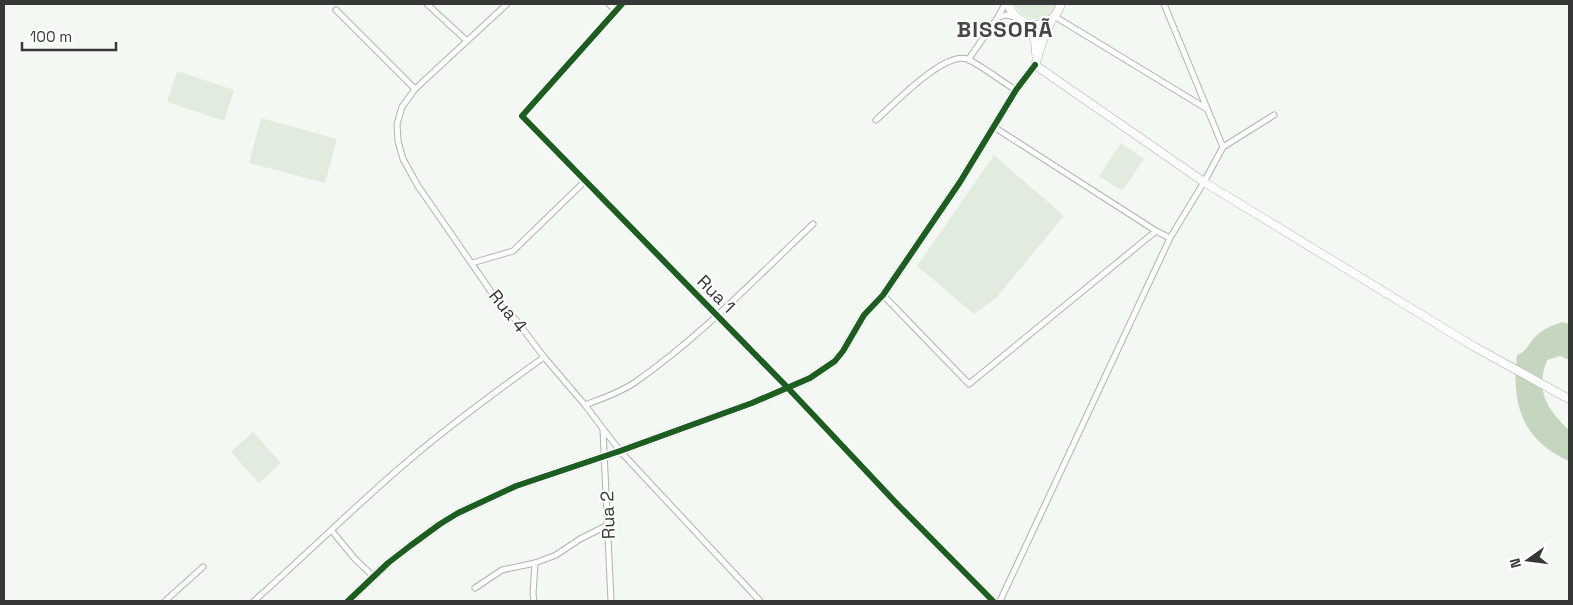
<svg xmlns="http://www.w3.org/2000/svg" width="1573" height="605" font-family="'Space Grotesk',sans-serif">
<rect width="100%" height="100%" fill="#f4f8f3"/>
<g fill="#e1ecde">
<path d="M1014 4H1056C1048 24 1022 24 1014 4Z"/>
<path d="M177 71 234 90 224 121 167 102Z"/>
<path d="M261 118 337 139 325 183 249 163Z"/>
<path d="M1121 143 1144 159 1122 191 1099 176Z"/>
<path d="M994 155 1064 216 996 298 974 314 917 266Z"/>
<path d="M253 432 281 463 259 483 231 452Z"/>
</g>
<path fill="#c4d6be" d="M1562 322 1569 324V360L1560 356 1547 360C1535 391 1547 409 1569 430V461C1522 440 1511 404 1517 355 1526 352 1528 345 1534 338 1542 329 1551 326 1562 322Z"/>
<g fill="none" stroke-linecap="round" stroke-linejoin="round">
<defs>
<g id="street">
<path d="M427 4 467 41"/>
<path d="M507 4 415 89 402 107 397 124 398 141 403 159 418 186 501 306 516 320 544 357 585 405 620 451 760 601"/>
<path d="M609 4 615 10"/>
<path d="M622 4 522 116 788 388 899 506 993 601"/>
<path d="M1164 4 1223 147"/>
<path d="M336 10 415 89"/>
<path d="M1054 16 1207 109"/>
<path d="M998 17 1007 15 1016 18"/>
<path d="M968 60 998 17 1005 4"/>
<path d="M876 120C893 105 944 51 967 59 981 65 1002 82 1016 90"/>
<path d="M994 127 1156 231 1170 238"/>
<path d="M472 263 513 251 585 181"/>
<path d="M883 295 969 384 1156 231"/>
<path d="M585 405C601 399 619 393 634 383 699 338 756 278 813 224"/>
<path d="M603 430 611 601"/>
<path d="M332 531 355 559 374 577"/>
<path d="M475 588 502 570 535 563 556 555 580 539 608 525"/>
<path d="M165 601 203 567"/>
<path d="M254 601C306 555 355 506 408 461 451 424 498 390 544 357"/>
<path d="M534 601 533 594 535 563"/>
<path d="M1000 601 1170 238 1204 182 1223 147 1274 115"/>
</g>
<g id="secondary">
<path d="M1008 4C1018 31 1052 32 1061 4"/>
<path d="M1022 22C1032 32 1036 38 1036 53"/>
<path d="M1035 65 1204 182 1473 346 1569 399"/>
<path d="M348 601 388 563 410 546 440 524 458 513 516 486 620 451 752 403 810 378 835 361 843 351 864 315 883 295 960 182 1016 90 1035 65 1043 40 1053 17"/>
</g>
</defs>
<use href="#street" stroke="#b0b3b0" stroke-width="7"/>
<use href="#secondary" stroke="#b0b3b0" stroke-width="9"/>
<use href="#street" stroke="#fdfefd" stroke-width="5"/>
<use href="#secondary" stroke="#fdfefd" stroke-width="8"/>
<defs>
<g id="cycleway">
<path d="M622 4 522 116 788 388 899 506 993 601"/>
<path d="M348 601 388 563 410 546 440 524 458 513 516 486 620 451 752 403 810 378 835 361 843 351 864 315 883 295 960 182 1016 90 1035 65"/>
</g>
</defs>
<use href="#cycleway" stroke="#fff" stroke-width="9"/>
<use href="#cycleway" stroke="#1b5e20" stroke-width="6"/>
</g>
<g text-anchor="middle" stroke-width="4" stroke-linejoin="round" paint-order="stroke">
<g font-size="18" fill="#353835" stroke="#fff">
<text transform="translate(716 294) rotate(45)" y="6">Rua 1</text>
<text transform="translate(508 311) rotate(51)" y="6">Rua 4</text>
<text transform="translate(608 515) rotate(-92)" y="6">Rua 2</text>
</g>
<g font-size="22" font-weight="bold" letter-spacing="1" fill="#454944" stroke="#fff">
<text x="1005" y="37">BISSORÃ</text>
</g>
</g>
<rect width="1573" height="605" fill="none" stroke="#353835" stroke-width="10"/>
<g transform="translate(1528 560) rotate(256)" stroke="#ffffff" stroke-width="4" paint-order="stroke">
<path d="M0-4L9 19L0 12L-9 19Z" fill="#353835"/>
<text y="-8" font-size="14" font-weight="bold" text-anchor="middle" fill="#353835">N</text>
</g>
<path d="M22 42v8h94v-8" fill="none" stroke="#353835" stroke-width="2.5"/>
<text x="30" y="42" font-size="15" fill="#353835" stroke="#ffffff" stroke-width="4" paint-order="stroke">100 m</text>
</svg>
